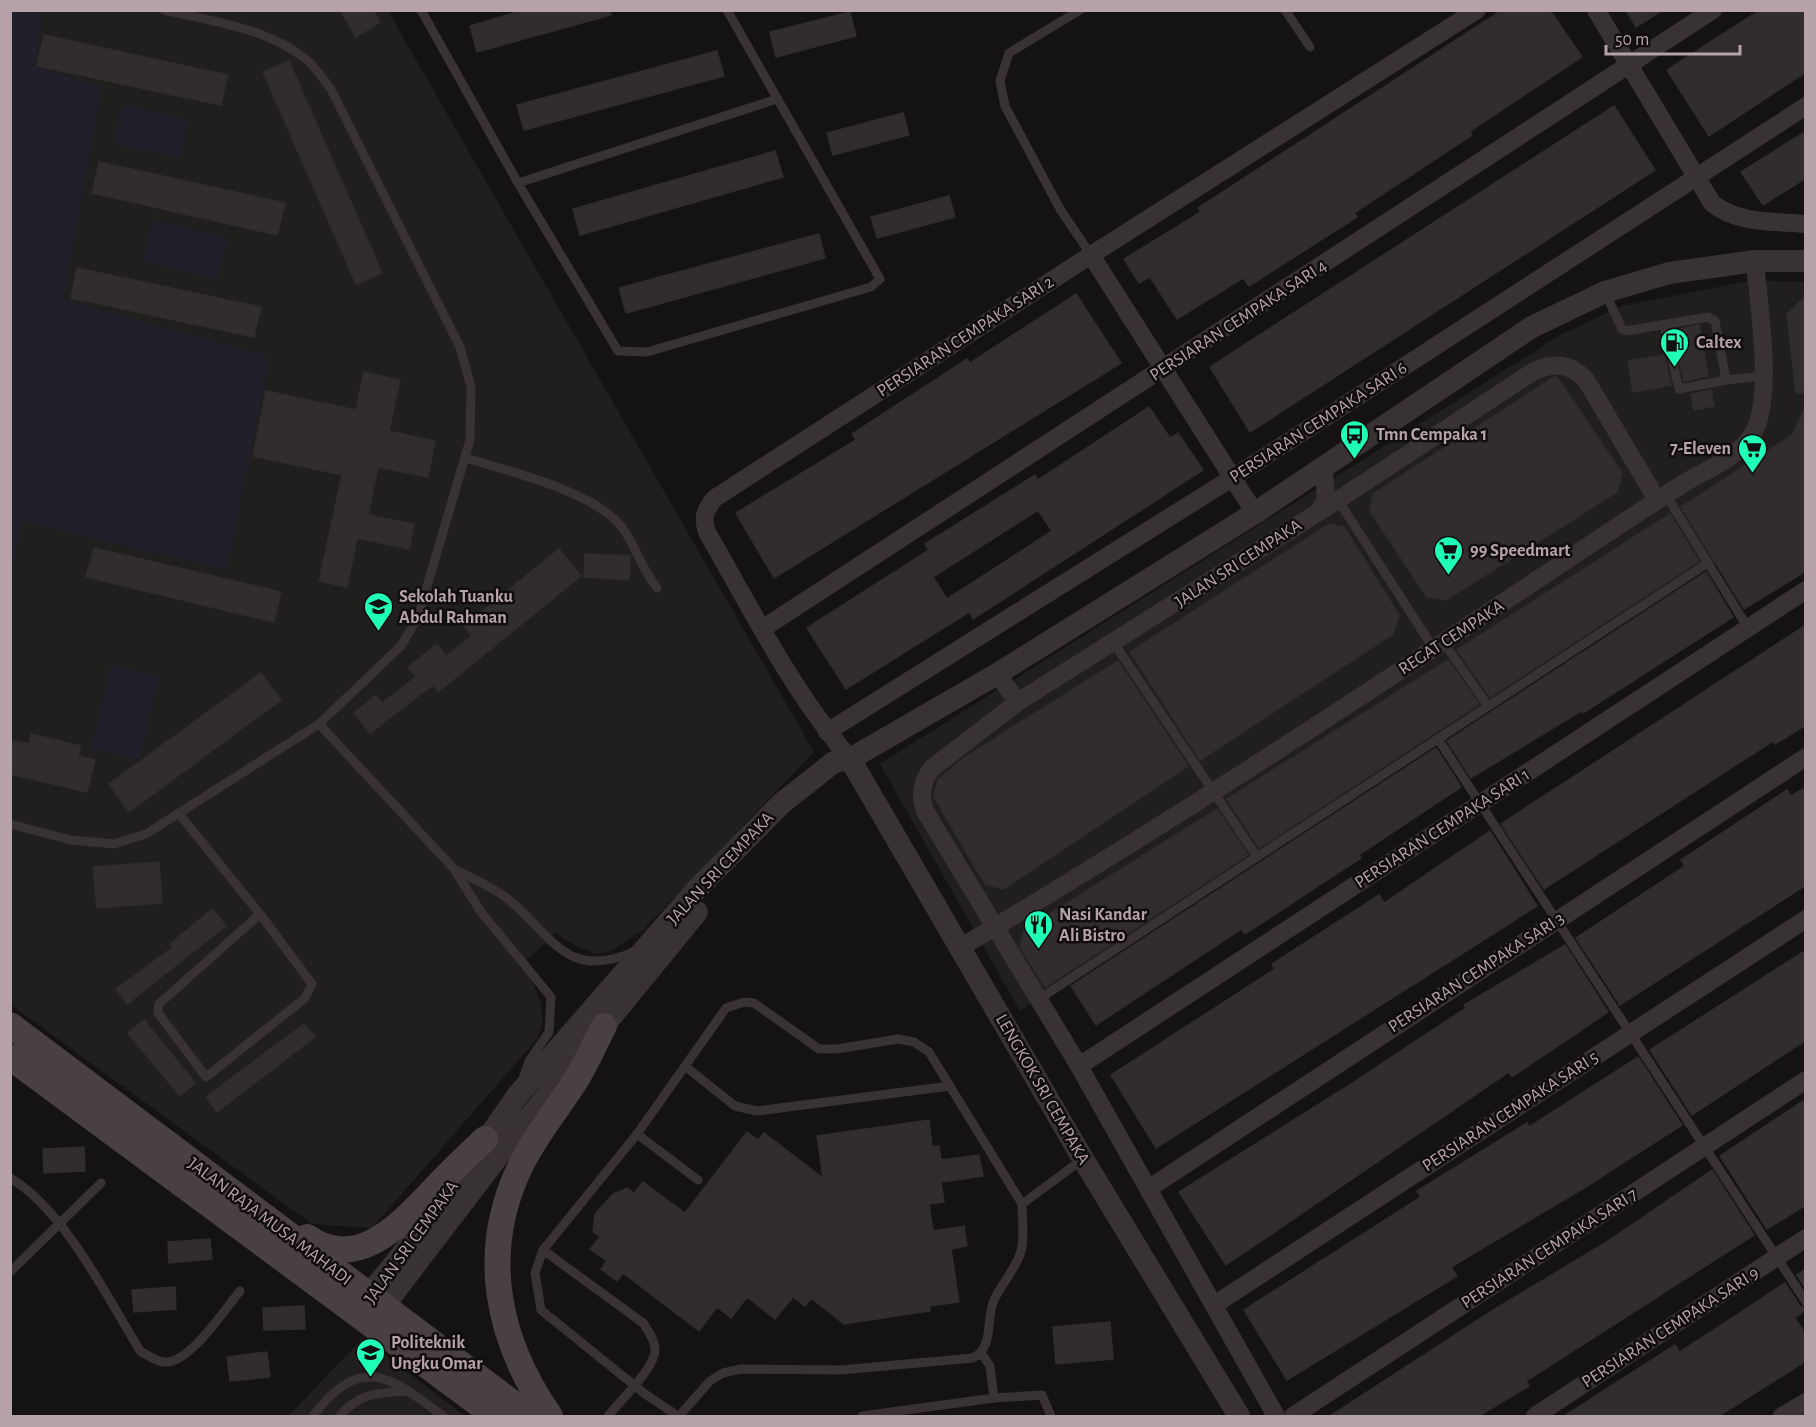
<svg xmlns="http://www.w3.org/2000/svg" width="1816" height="1427" font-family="'Alegreya Sans',sans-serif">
<rect width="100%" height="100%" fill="#141212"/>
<g fill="#211e1e">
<path d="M11 11H388L814 752 643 930 610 952 596 954 576 946 556 933 521 965 532 981 541 1004 543 1022 538 1038 372 1228 312 1224 11 1005Z"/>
<path d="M1753 280 1805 282V504L1020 1011 880 764 1562 334 1622 306Z"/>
<path d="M363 1338 465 1416H288Z"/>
</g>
<g fill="#21202a">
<path d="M11 10 41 11 35 67 101 87 63 300 269 356 226 570 22 521 11 574Z"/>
<path d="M123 105 188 119 180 157 114 144Z"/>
<path d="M153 220 227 238 217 279 143 261Z"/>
<path d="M111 665 159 676 139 759 92 749Z"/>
</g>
<g fill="#312c2d" stroke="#302c2c" stroke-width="1.5" fill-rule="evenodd">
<path d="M340 10H373L380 22 356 37Z"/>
<path d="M524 10H610L611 15 477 52 470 26Z"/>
<path d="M1502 10H1550L1582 57 1470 131 1472 135 1354 213 1357 217 1249 286 1243 278 1177 319 1150 277 1139 283 1124 259 1201 212 1198 208Z"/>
<path d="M1626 10H1663L1636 27Z"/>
<path d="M1760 10H1806V72L1709 136 1667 70Z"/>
<path d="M850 12 856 36 776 57 770 32Z"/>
<path d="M44 35 228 75 221 105 37 66Z"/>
<path d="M717 51 724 76 524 130 517 105Z"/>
<path d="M289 61 382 273 356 284 263 72Z"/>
<path d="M1614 106 1655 170 1250 432 1210 367Z"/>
<path d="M903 113 909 135 833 155 827 133Z"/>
<path d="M1806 131V178L1763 205 1741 172Z"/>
<path d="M775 151 783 177 580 235 573 209Z"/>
<path d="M99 162 285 203 277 235 92 193Z"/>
<path d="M949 196 955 217 877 238 871 217Z"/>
<path d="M819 234 825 258 626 313 619 288Z"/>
<path d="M77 268 261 307 254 337 71 298Z"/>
<path d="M1076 294 1121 363 774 578 736 513 856 440 852 434 967 359 970 363Z"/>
<path d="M1806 295V392L1796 393 1787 314Z"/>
<path d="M1699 325 1708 376 1684 381 1677 352 1684 351 1680 329Z"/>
<path d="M1664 355 1671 385 1633 392 1628 361Z"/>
<path d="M364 372 400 380 389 431 435 441 428 477 378 467 368 515 414 524 409 549 357 538 347 587 319 581 342 475 253 456 266 391 356 410Z"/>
<path d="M1554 377H1557L1622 473 1617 492 1446 600 1427 597 1370 511 1373 494Z"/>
<path d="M1711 390 1714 406 1694 410 1691 394Z"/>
<path d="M1806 406V571L1744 609 1681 507 1792 435Z"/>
<path d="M1149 407 1170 438 1178 433 1203 470 973 619 969 612 846 689 807 628 929 550 925 544 1035 475 1038 480ZM1038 510 1052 531 947 599 933 577Z"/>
<path d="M1670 514 1699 561 1490 697 1457 650Z"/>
<path d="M1329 524 1344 527 1399 615 1393 634 1200 760 1130 652Z"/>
<path d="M94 548 281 592 274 622 86 577Z"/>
<path d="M559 549 581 576 438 692 433 685 370 733 354 713 376 695 382 703 416 677 408 667 437 644 446 656 472 636 464 626Z"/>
<path d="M585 554 630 556 629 580 584 577Z"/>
<path d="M1706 572 1733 617 1583 713 1581 711 1471 778 1447 741Z"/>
<path d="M1806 625V725L1775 744 1773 741 1544 889 1501 824Z"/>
<path d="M1448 660 1479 704 1259 848 1227 799Z"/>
<path d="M1118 661 1188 766 1003 889 985 884 934 797 938 780 964 758Z"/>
<path d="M261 673 281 700 129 812 109 784Z"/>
<path d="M31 734 81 746 78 756 95 760 87 792 10 774V740L29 744Z"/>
<path d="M1436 748 1461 787 1359 855 1361 858 1245 934 1241 929 1096 1025 1071 986Z"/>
<path d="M1806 787V885L1620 1005 1576 938 1685 866 1681 860 1787 790 1791 796Z"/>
<path d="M1217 809 1248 855 1045 987 1020 947 1024 930Z"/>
<path d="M1490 831 1537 906 1156 1148 1111 1075 1275 969 1272 964 1379 895 1384 903Z"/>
<path d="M159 862 162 903 97 908 93 867Z"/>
<path d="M212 909 226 926 127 1004 116 989 173 947 170 944Z"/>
<path d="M1565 945 1608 1012 1512 1077 1509 1072 1226 1265 1179 1192 1348 1086 1466 1008 1464 1005Z"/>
<path d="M1806 950V1040L1692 1115 1650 1050Z"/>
<path d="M144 1020 195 1083 180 1096 128 1033Z"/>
<path d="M304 1024 315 1037 217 1112 206 1097Z"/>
<path d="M1638 1057 1682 1125 1584 1188 1451 1267 1457 1276 1287 1380 1244 1310 1421 1197 1417 1191 1527 1123 1529 1127Z"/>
<path d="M1806 1099V1205L1767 1229 1720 1156Z"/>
<path d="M929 1120 932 1147 939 1146 941 1160 979 1155 983 1176 941 1182 944 1202 929 1204 933 1231 964 1226 967 1246 951 1249 959 1302 929 1306 930 1311 844 1324 811 1298 805 1306 793 1297 775 1319 747 1297 731 1318 717 1307 699 1331 623 1273 617 1281 601 1269 607 1261 590 1249 600 1237 593 1232 595 1214 613 1194 627 1188 634 1193 643 1182 685 1213 747 1132 758 1140 764 1133 823 1178 817 1136Z"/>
<path d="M84 1147 85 1171 44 1173 43 1149Z"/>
<path d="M1712 1170 1754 1235 1526 1381 1529 1386 1479 1416H1330L1495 1309 1605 1243Z"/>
<path d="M210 1239 212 1259 169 1263 168 1242Z"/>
<path d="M1806 1269V1289L1797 1275Z"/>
<path d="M1785 1283 1800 1306 1806 1309 1795 1318 1806 1335V1361L1719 1416H1564L1675 1345 1680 1352Z"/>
<path d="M175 1287 176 1309 134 1312 132 1290Z"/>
<path d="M304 1306 305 1329 264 1330 263 1308Z"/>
<path d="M1110 1322 1113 1359 1056 1364 1053 1327Z"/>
<path d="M267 1352 270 1377 230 1381 227 1357Z"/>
</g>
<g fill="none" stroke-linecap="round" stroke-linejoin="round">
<g stroke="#393233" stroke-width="9">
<path d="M421 10 518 183 618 351 647 352 871 287 880 279 727 10"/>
<path d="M1080 10 1009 53 1000 81 1005 106 1060 209 1091 255"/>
<path d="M1285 10 1310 47"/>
<path d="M518 183 777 99"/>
<path d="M1605 292 1622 329 1626 331 1708 317 1715 321 1726 380 1764 376"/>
<path d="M1664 325 1679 389 1726 380"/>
<path d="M466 458C510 472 596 491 623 529 637 548 641 568 657 588"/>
<path d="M1666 495 1748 628"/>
<path d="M1338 500 1434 649"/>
<path d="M1114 643 1257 857"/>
<path d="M1444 643 1488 706"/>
<path d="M319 724 454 869 481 912 551 997 549 1032 529 1061 523 1079"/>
<path d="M1438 739 1806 1302"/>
<path d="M180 815 260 914 312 984 304 999 206 1077 158 1013 159 1004 260 914"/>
<path d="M10 824 71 840 114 844 146 834 319 724 401 646 418 617 470 440 471 387 460 347 331 89C323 79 316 68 307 60 266 27 214 22 164 10"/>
<path d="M456 870C471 878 487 885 501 894 548 926 562 985 635 951"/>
<path d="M1039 999 1708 563"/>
<path d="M685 1066 735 1106 757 1111 950 1086"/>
<path d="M637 1134 698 1180"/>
<path d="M10 1178C64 1209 108 1299 141 1352 148 1355 156 1361 163 1362 188 1366 225 1309 240 1291"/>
<path d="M543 1250 643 1323C648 1331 654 1338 655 1348 658 1365 619 1402 608 1416"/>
<path d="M10 1272 101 1183"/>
<path d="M981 1353 990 1366 994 1398"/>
<path d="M313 1416C361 1353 390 1376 443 1416"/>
<path d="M339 1416C362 1392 375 1393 407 1391"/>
<path d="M678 1416 645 1394 541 1310 535 1273 543 1250 637 1134 726 1008 744 1002 754 1003 819 1049H837L898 1039 914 1042 929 1052 1022 1204"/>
<path d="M679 1416 710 1381 723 1373 741 1369 841 1370 973 1358C995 1346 985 1320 994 1300 1002 1283 1016 1269 1021 1251 1025 1237 1022 1218 1022 1204L1083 1159"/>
<path d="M862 1416 994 1398 1042 1395 1051 1416"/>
</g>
<g stroke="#393233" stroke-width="18">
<path d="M1596 10 1712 203C1737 224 1774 221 1806 224"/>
<path d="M1091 255 1255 513"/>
<path d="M1319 512 1326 498 1324 469"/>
<path d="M762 629 1713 10"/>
<path d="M997 674 1018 702"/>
<path d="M827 732 1232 478 1806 106"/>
<path d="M850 759C793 692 751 609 707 532 702 517 705 510 715 498L1091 255 1477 10"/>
<path d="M961 947C1176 820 1384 682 1591 544 1623 523 1654 502 1686 482 1706 470 1736 458 1750 438 1776 404 1758 304 1755 261"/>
<path d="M1079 1066 1806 590"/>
<path d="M1148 1189 1806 757"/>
<path d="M1214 1305 1806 919"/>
<path d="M1276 1416 1079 1066 925 811C920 794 921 784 931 769L1018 702 1338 500 1534 371C1555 362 1570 363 1586 380L1657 500"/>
<path d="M1293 1416 1806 1080"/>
<path d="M1535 1416 1806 1238"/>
<path d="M1782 1416 1806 1402"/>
</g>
<g stroke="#393233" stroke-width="22">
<path d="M850 759 1083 1159 1239 1416"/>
<path d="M362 1312 368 1296 434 1215 517 1096 697 889 782 803 834 762 850 759 997 674 1255 513 1532 327 1605 292 1669 273 1755 261H1806"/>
<path d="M367 1314 383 1307 509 1142 697 912"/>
</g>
<g stroke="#494042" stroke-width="26">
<path d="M10 1025 530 1416"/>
<path d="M10 1057 495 1416"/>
<path d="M307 1237C360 1274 404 1220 438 1185 453 1169 469 1154 485 1139"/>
<path d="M550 1416C497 1340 479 1253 520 1167 535 1136 556 1111 574 1083 586 1065 594 1045 604 1026"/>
</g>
</g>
<defs>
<symbol id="fuel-pin" viewBox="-11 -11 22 30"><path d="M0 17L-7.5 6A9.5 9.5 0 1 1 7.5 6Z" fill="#1fffb7" stroke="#0f0d0d"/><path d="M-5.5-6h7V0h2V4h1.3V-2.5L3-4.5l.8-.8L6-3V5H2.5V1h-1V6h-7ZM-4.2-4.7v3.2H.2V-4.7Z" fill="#111"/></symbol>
<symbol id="bus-pin" viewBox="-11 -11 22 30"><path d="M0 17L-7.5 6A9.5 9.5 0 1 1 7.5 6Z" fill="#1fffb7" stroke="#0f0d0d"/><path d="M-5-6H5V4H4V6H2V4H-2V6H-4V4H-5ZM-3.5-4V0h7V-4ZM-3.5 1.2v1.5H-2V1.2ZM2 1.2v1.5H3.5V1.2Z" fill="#111"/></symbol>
<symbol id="supermarket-pin" viewBox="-11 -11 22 30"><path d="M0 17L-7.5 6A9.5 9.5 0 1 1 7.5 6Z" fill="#1fffb7" stroke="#0f0d0d"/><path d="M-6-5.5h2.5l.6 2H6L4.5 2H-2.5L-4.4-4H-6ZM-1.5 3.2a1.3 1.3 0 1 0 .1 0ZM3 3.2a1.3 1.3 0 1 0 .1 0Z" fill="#111"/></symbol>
<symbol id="school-pin" viewBox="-11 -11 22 30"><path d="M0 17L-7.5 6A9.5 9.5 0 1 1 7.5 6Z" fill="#1fffb7" stroke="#0f0d0d"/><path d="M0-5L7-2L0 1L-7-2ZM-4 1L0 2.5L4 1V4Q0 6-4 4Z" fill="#111"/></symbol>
<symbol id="restaurant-pin" viewBox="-11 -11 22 30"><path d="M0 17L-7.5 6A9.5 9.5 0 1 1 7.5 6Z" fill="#1fffb7" stroke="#0f0d0d"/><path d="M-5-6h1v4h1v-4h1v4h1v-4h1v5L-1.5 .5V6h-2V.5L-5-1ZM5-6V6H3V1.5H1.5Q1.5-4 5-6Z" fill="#111"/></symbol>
<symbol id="university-pin" viewBox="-11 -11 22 30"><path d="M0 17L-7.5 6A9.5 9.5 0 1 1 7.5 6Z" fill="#1fffb7" stroke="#0f0d0d"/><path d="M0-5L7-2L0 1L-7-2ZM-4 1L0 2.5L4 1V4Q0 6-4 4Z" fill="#111"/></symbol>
</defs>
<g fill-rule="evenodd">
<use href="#fuel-pin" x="1658" y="326" width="33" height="45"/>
<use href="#bus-pin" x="1338" y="418" width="33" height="45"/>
<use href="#supermarket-pin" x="1736" y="432" width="33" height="45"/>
<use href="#supermarket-pin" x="1432" y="534" width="33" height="45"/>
<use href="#school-pin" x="362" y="590" width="33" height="45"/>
<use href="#restaurant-pin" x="1022" y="908" width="33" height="45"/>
<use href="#university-pin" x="354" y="1336" width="33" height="45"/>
</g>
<g text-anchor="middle" stroke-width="5" stroke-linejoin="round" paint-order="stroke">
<g font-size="18" fill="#b6a2a8" stroke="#0f0d0d">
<text transform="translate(1238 320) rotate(-33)" y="6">PERSIARAN CEMPAKA SARI 4</text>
<text transform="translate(965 336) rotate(-33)" y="6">PERSIARAN CEMPAKA SARI 2</text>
<text transform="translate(1318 422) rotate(-33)" y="6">PERSIARAN CEMPAKA SARI 6</text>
<text transform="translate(1238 563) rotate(-33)" y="6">JALAN SRI CEMPAKA</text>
<text transform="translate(1451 637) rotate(-33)" y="6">REGAT CEMPAKA</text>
<text transform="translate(1442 828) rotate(-33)" y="6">PERSIARAN CEMPAKA SARI 1</text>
<text transform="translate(720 868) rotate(-47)" y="6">JALAN SRI CEMPAKA</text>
<text transform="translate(1476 972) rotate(-33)" y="6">PERSIARAN CEMPAKA SARI 3</text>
<text transform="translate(1043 1089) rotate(60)" y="6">LENGKOK SRI CEMPAKA</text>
<text transform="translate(1510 1111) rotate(-33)" y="6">PERSIARAN CEMPAKA SARI 5</text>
<text transform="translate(270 1221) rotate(37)" y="6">JALAN RAJA MUSA MAHADI</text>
<text transform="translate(411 1242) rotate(-54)" y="6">JALAN SRI CEMPAKA</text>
<text transform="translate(1549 1248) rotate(-33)" y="6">PERSIARAN CEMPAKA SARI 7</text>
<text transform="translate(1670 1327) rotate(-33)" y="6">PERSIARAN CEMPAKA SARI 9</text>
</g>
<g font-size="18" font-weight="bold" fill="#b6a2a8" stroke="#0f0d0d" text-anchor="start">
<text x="1696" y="348">Caltex</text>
<text x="1376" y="440">Tmn Cempaka 1</text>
<text x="1731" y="454" text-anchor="end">7-Eleven</text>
<text x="1470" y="556">99 Speedmart</text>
<text x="399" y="602">Sekolah Tuanku<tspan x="399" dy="21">Abdul Rahman</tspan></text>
<text x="1059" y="920">Nasi Kandar<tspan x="1059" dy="21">Ali Bistro</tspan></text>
<text x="391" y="1348">Politeknik<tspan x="391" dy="21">Ungku Omar</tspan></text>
</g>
</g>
<rect width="1816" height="1427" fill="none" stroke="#b6a2a8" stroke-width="24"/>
<path d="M1606 45v9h134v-9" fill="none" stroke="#b6a2a8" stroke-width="3"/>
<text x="1615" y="45" font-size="18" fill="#b6a2a8" stroke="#0f0d0d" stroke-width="4.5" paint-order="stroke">50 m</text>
</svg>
